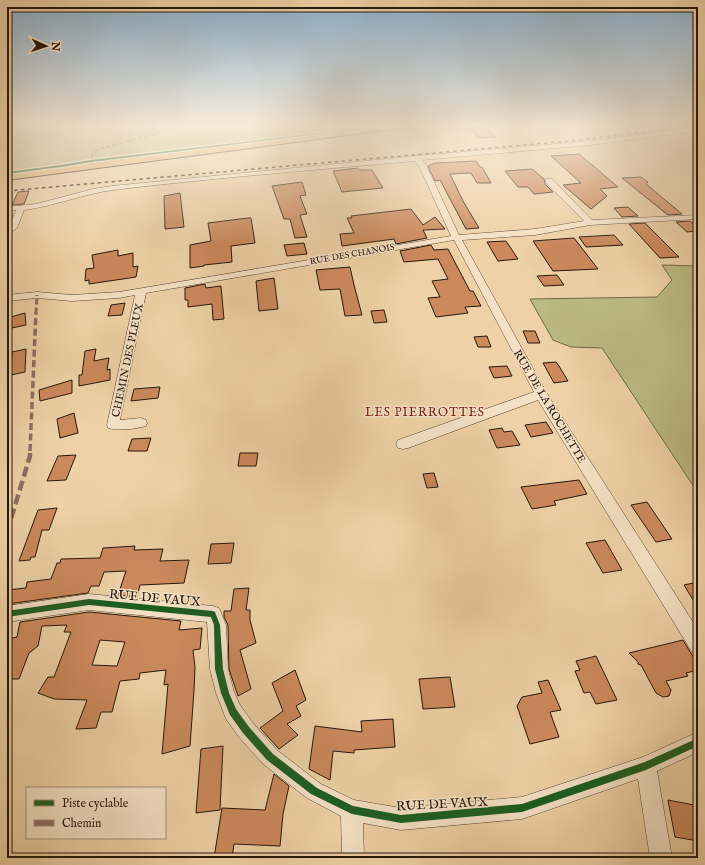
<svg xmlns="http://www.w3.org/2000/svg" width="705" height="865" font-family="'IM FELL English',serif">
<rect width="100%" height="100%" fill="#eed1a6"/>
<filter id="stains"><feTurbulence type="fractalNoise" baseFrequency=".005" numOctaves="4"/><feColorMatrix values="0 0 0 0 .2 0 0 0 0 .09 0 0 0 0 .02 0 0 0 .5 -.17"/></filter>
<radialGradient id="worn" r=".72"><stop offset=".6" stop-color="#630" stop-opacity="0"/><stop offset="1" stop-color="#630" stop-opacity=".3"/></radialGradient>
<g fill="#bbba84" stroke="#706847">
<path d="M7 124H388L7 172Z"/>
<path d="M662 265 698 266V493L602 348 571 347 553 340 530 299 657 297 672 280Z"/>
</g>
<g fill="#cb895c" stroke="#25160a" fill-rule="evenodd">
<path d="M482 126H485L496 137 478 138 469 127Z"/>
<path d="M579 154 618 187 600 189 607 196 591 209 563 185 581 183 551 156Z"/>
<path d="M476 161 480 167H482L491 183H477L471 173 450 174 463 201 479 228 466 229 440 180 435 181 428 166 435 163Z"/>
<path d="M358 168 360 170H372L383 188 342 192 333 171Z"/>
<path d="M532 169 544 179 545 184 553 192 534 194 528 187H518L505 171Z"/>
<path d="M641 177 648 182 646 184 682 214 668 215 622 178Z"/>
<path d="M302 182 306 195 300 196 307 214 300 215 307 237 295 238 290 219H284L272 186Z"/>
<path d="M29 191 24 204 12 205 18 192Z"/>
<path d="M180 193 184 227 165 229 164 196Z"/>
<path d="M628 207 638 216 622 217 614 208Z"/>
<path d="M411 209 423 225 435 217 445 229 423 230 427 238 396 244 394 239 342 246 340 234 354 233 347 218H352L351 216Z"/>
<path d="M248 218H251L255 243 231 246 232 262 204 265V266L190 268V245L211 241 208 223Z"/>
<path d="M690 221 698 228V231L687 232 676 222Z"/>
<path d="M645 223 679 257 660 258 629 224Z"/>
<path d="M614 235 623 245 586 247 579 237Z"/>
<path d="M574 238 598 269 553 271 533 241Z"/>
<path d="M506 241 518 259 498 261 487 242Z"/>
<path d="M304 243 307 254 287 256 284 245Z"/>
<path d="M431 245 434 250 448 249 470 291H473L481 306 465 307 468 313 436 317 428 298 440 297 432 281 448 279 438 259 404 262 400 251Z"/>
<path d="M118 250V256L133 253V267L138 266 136 277 89 284V280L85 281 86 269 94 268 92 255Z"/>
<path d="M350 267 354 285 362 315 345 316 340 289 320 290 316 270Z"/>
<path d="M557 275 564 285 544 286 537 276Z"/>
<path d="M274 278 278 309 259 311 256 281Z"/>
<path d="M205 284 206 288 221 286 224 319 213 320 212 304 188 307V300H185V288Z"/>
<path d="M125 303 122 315 108 316 111 305Z"/>
<path d="M384 310 387 322 374 323 371 311Z"/>
<path d="M25 313 26 325 7 329V318Z"/>
<path d="M523 331H535L540 343H528Z"/>
<path d="M487 336 491 347H478L474 337Z"/>
<path d="M26 349 25 372 11 375 12 352Z"/>
<path d="M96 349 94 361 109 358 107 370 110 369V380L79 386V375H82L85 351Z"/>
<path d="M556 362 559 366 568 381 554 383 543 363Z"/>
<path d="M507 366 512 376 494 378 489 367Z"/>
<path d="M72 380V393L40 401 39 390Z"/>
<path d="M160 387 158 398 131 401 134 389Z"/>
<path d="M74 413 78 433 60 438 57 419Z"/>
<path d="M546 422 553 433 531 437 525 425Z"/>
<path d="M502 428 504 432 512 431 520 445 497 448 489 430Z"/>
<path d="M151 438 147 451H128L132 439Z"/>
<path d="M240 453H258L256 466H238Z"/>
<path d="M76 455 66 480 47 481 58 456Z"/>
<path d="M434 473 438 487 427 488 423 474Z"/>
<path d="M579 480 587 494 554 501 556 505 532 509 521 487Z"/>
<path d="M647 502 672 539 656 542 631 505Z"/>
<path d="M57 508 49 530H42L35 557H31L30 560 19 561 38 510Z"/>
<path d="M605 540 622 570 603 573 586 543Z"/>
<path d="M234 543 231 563 208 564 211 544Z"/>
<path d="M135 546 134 550 163 549 160 561 189 560 184 583 140 585 137 597 118 595 126 571 104 572 99 586H91L88 593 7 604V590L26 588 27 582 51 579 57 563H60L61 559 100 558 103 548Z"/>
<path d="M698 582V608L684 585Z"/>
<path d="M249 588 246 610H250V620L256 643 240 650 251 689 238 696 229 669 228 625 224 617V611H231L234 589Z"/>
<path d="M89 612 181 621 179 630 202 628 200 649 193 650 195 667 194 691 190 746 162 754 168 684 164 685 166 670 140 673 139 679 120 681 112 712H101L96 728 76 729 87 700 54 699 38 693 48 677H54L71 632H64L67 625 42 626 38 646 29 653 19 679H7V639L17 637 20 622ZM100 640 125 642 117 666 92 665Z"/>
<path d="M683 640 698 665V670L686 673 688 676 666 681 671 690 669 696 663 697 656 693 641 665 638 664V662L629 653Z"/>
<path d="M596 656 617 700 596 704 590 692 584 693 575 671 580 670 576 661Z"/>
<path d="M295 670 306 700 296 706 301 716 287 724 298 735 279 749 260 728 283 711 272 683Z"/>
<path d="M450 677 455 707 423 709 419 679Z"/>
<path d="M548 680 561 710 550 712 559 737 530 744 517 706 522 697 542 693 538 682Z"/>
<path d="M393 719 395 747 354 750V753L333 751 330 780 309 769 315 726 362 732 361 721Z"/>
<path d="M223 746 220 810 196 813 201 749Z"/>
<path d="M274 774 289 786 283 814 280 846 234 844 232 858H214L222 808 265 810Z"/>
<path d="M668 800 694 805 698 824V841L675 837Z"/>
</g>
<g fill="none" stroke-linecap="round" stroke-linejoin="round">
<defs>
<g id="minor">
<path d="M698 127V131L591 145 422 160 426 165 459 235 535 229 584 221 546 183V179H552L592 220 698 215V219L590 225 535 235 462 240 546 392 698 630V655L692 652 538 400 408 448 403 449 398 448 396 444 398 440 534 392 454 240 146 293 120 420 141 418 146 420 147 423 146 426C135 429 119 431 108 428L107 425 135 295 119 298 72 301 37 298 7 301V295L37 292 72 295 119 292 451 236 419 166 415 161C314 170 213 178 113 190 83 194 55 206 24 210L17 228 13 231 9 228 16 210 7 211V207L36 204 93 189 112 186 416 156 591 141Z"/>
<path d="M89 594 213 606 219 608 226 625 228 669 234 692 240 705 253 723 277 750 321 784 354 800 401 808 522 797 643 757 698 732V752L657 771 672 858H650L638 779 522 819 401 830 363 823 364 858H342L341 816 307 798 263 764 239 737 226 719 216 693 210 669 207 622 89 610 7 622V606Z"/>
</g>
<path id="major" d="M401 124H421L417 126 7 180V174Z"/>
</defs>
<use href="#minor" stroke="#574531" stroke-width="1"/>
<use href="#major" stroke="#25160a" stroke-width="2"/>
<use href="#minor" fill="#f4e1c5" fill-rule="evenodd"/>
<use href="#major" fill="#e7b873" fill-rule="evenodd"/>
<path stroke="#25160a" stroke-width="1.5" stroke-dasharray="3.5 3.5" stroke-linecap="butt" d="M7 191 580 140 698 125"/>
<path stroke="#8d6e63" stroke-width="2" stroke-dasharray="4.5 2" stroke-linecap="butt" d="M91 164 92 155 99 149 191 124"/>
<path stroke="#8d6e63" stroke-width="3" stroke-dasharray="5.5 3" stroke-linecap="butt" d="M36 313 37 295"/>
<path stroke="#8d6e63" stroke-width="3.5" stroke-dasharray="7 3.5" stroke-linecap="butt" d="M30 451 36 312"/>
<path stroke="#8d6e63" stroke-width="4.5" stroke-dasharray="10 4.5" stroke-linecap="butt" d="M7 532 30 456V450"/>
<defs>
<g id="cycleway">
<path d="M396 124H400L91 162 61 167 7 174V172L61 165 91 160Z"/>
<path d="M89 599 213 611 215 612 220 625 223 669 229 693 236 709 249 727 273 754 317 788 353 806 401 815 522 804 645 762 698 738V746L646 770 522 812 401 823 352 814 311 794 267 760 243 733 230 715 221 693 215 669 214 625 211 617 89 605 7 617V611Z"/>
</g>
</defs>
<use href="#cycleway" stroke="#f4e1c5" stroke-width="3"/>
<use href="#cycleway" fill="#1b5e20" fill-rule="evenodd"/>
</g>
<linearGradient id="sky" x2="0" y2="1"><stop stop-color="#8bb4d3"/><stop offset="0.51" stop-color="#f7ead7"/><stop offset="1" stop-color="#f7ead7" stop-opacity="0"/></linearGradient>
<rect width="705" height="245" fill="url(#sky)"/>
<g text-anchor="middle" stroke-width="3" stroke-linejoin="round" paint-order="stroke">
<g font-size="9" fill="#25160a" stroke="#f4e1c5">
<text transform="translate(352 254) rotate(-10)" y="3">RUE DES CHANOIS</text>
</g>
<g font-size="11" fill="#25160a" stroke="#f4e1c5">
<text transform="translate(127 360) rotate(-78)" y="4">CHEMIN DES PLEUX</text>
<text transform="translate(550 406) rotate(59)" y="4">RUE DE LA ROCHETTE</text>
</g>
<g font-size="12" letter-spacing="1" fill="#7a1f14" stroke="#f4e1c5">
<text x="425" y="416">LES PIERROTTES</text>
</g>
<g font-size="13" fill="#25160a" stroke="#f4e1c5">
<text transform="translate(155 597) rotate(5)" y="5">RUE DE VAUX</text>
<text transform="translate(442 803) rotate(-3)" y="5">RUE DE VAUX</text>
</g>
</g>
<rect width="705" height="865" fill="none" stroke="#eed1a6" stroke-width="24"/>
<rect x="8" y="8" width="689" height="849" fill="none" stroke="#25160a" stroke-width="2"/>
<rect x="12" y="12" width="681" height="841" fill="none" stroke="#25160a"/>
<rect x="26" y="787" width="140" height="52" fill="#f4e1c5" stroke="#a1907a"/>
<rect x="34" y="800" width="20" height="6" fill="#1b5e20" stroke="#a1907a"/>
<text x="62" y="807" font-size="12" fill="#25160a">Piste cyclable</text>
<rect x="34" y="820" width="20" height="6" fill="#8d6e63" stroke="#a1907a"/>
<text x="62" y="827" font-size="12" fill="#25160a">Chemin</text>
<g transform="translate(46 46) rotate(93)" stroke="#f4e1c5" stroke-width="3" paint-order="stroke">
<path d="M0-3L7 15L0 10L-7 15Z" fill="#25160a"/>
<text y="-6" font-size="11" font-weight="bold" text-anchor="middle" fill="#25160a">N</text>
</g>
<rect width="100%" height="100%" filter="url(#stains)"/>
<rect width="100%" height="100%" fill="url(#worn)"/>
</svg>
